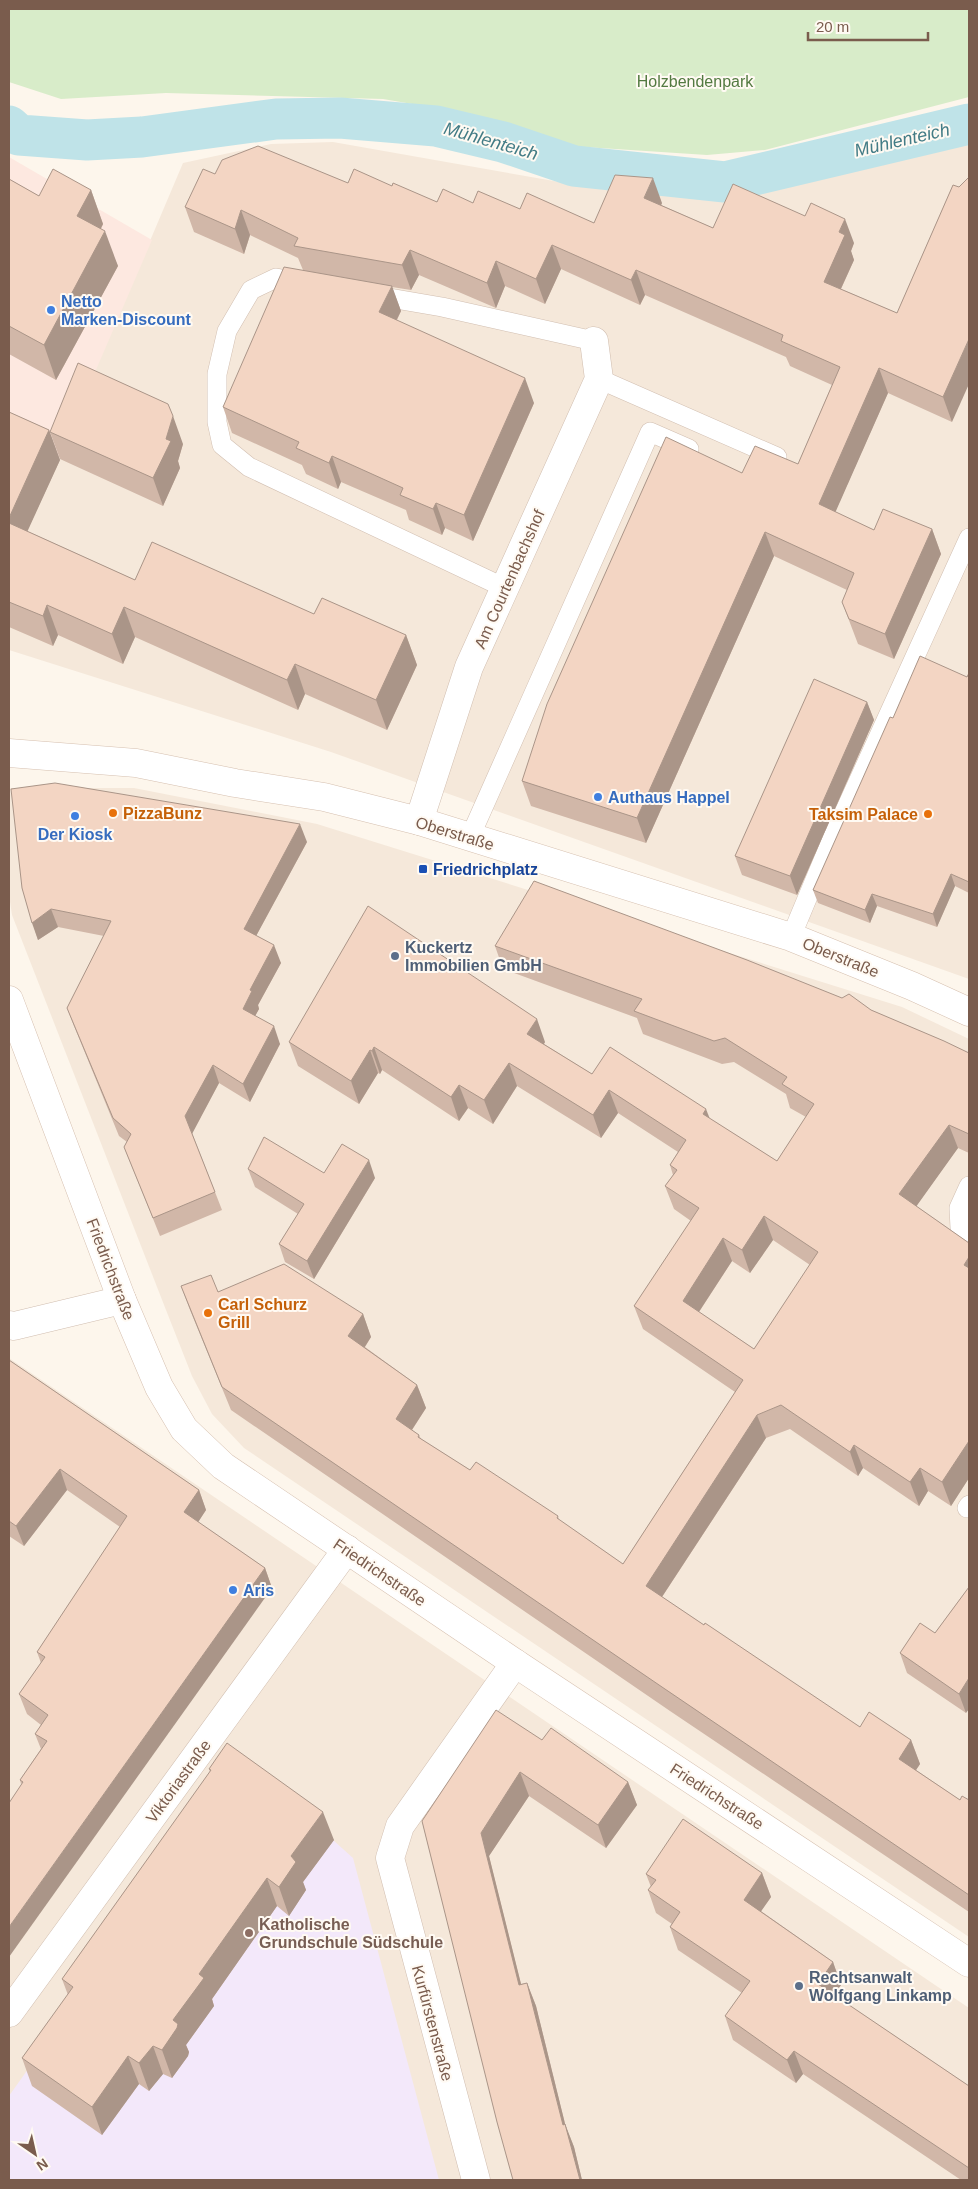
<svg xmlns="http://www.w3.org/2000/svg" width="978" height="2189" font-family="Arial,sans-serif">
<rect width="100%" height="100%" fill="#fdf6ec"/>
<g fill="#f5e8da">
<path d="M969 141V979L331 752 9 650V432L58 458 183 163 271 144 333 142 571 184 727 197Z"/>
<path d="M9 788H134L317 824 902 1007 969 1039V1937L244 1448 212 1414 192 1376 166 1310 12 915 9 895Z"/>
<path d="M9 1358 969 2008V2180H9Z"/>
</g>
<path fill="#fde8e0" d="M9 157 152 240 58 458 9 432Z"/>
<path fill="#f3e8fa" d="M333 1840 353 1858 439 2180H9V2096L72 2007Z"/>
<path fill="#d8ecc9" d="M9 9H969V97L765 150 707 155 554 145 510 135 465 113 383 99 166 93 61 99 9 82Z"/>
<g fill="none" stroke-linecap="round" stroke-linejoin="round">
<path stroke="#bfe3e8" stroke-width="41" d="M9 126 19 135 87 140 142 137 276 119 340 118 436 126 503 142 574 166 725 182 969 124"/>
<defs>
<g id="lane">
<path d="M303 283 276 278 251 290 227 331 217 374V422L222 445 249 467 505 588"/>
<path d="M372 295 442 307 594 341"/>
<path d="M599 379 777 457"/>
<path d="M470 837 650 432 689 449"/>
<path d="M791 937 832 839 969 538"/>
<path d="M969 1186 959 1208 960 1228 969 1236"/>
<path d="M967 1508 969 1505"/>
</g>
<g id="street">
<path d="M419 821 469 667 599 379 594 341"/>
<path d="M9 1325 14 1326 122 1300"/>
<path d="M9 2013 347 1549"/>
<path d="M476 2180 390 1858 400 1826 515 1663"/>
</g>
<g id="secondary">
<path d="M9 753 136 763 235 783 324 797 419 821 791 937 912 986 969 1012"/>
<path d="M9 1000 122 1300 159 1387 184 1429 223 1466 515 1663 969 1963"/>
</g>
</defs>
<use href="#lane" stroke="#d1beb0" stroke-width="20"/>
<use href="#street" stroke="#d1beb0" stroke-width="29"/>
<use href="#secondary" stroke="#d6c0b0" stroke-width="29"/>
<use href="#lane" stroke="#fff" stroke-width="19"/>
<use href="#street" stroke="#fff" stroke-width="28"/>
<use href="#secondary" stroke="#fff" stroke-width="28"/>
</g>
<g fill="#d1b7a8" fill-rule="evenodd">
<path d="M215 174 348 183 392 186 437 202 473 203 520 209 594 223 662 203 661 205 713 228 854 243 851 251 854 260 841 289 897 313 953 185 952 422 888 393 835 512 874 530 932 529 941 554 894 659 858 644 842 602 847 590 774 556 646 843 531 806 522 781 742 473 798 464 832 385 790 366 786 357 645 295 640 305 561 269 545 304 505 286 496 308 419 275 411 290 392 287 401 311 397 320 534 403 473 541 445 528 442 535 409 520 406 510 341 482 338 489 306 474 302 465 232 433 223 407 303 270 298 258 250 235 244 254 194 232 185 207Z"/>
<path d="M9 179 39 196 91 190 103 224 101 229 118 266 56 380 9 354Z"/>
<path d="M9 412 49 430 60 460 27 531 135 580 314 614 406 635 417 665 387 730 305 694 298 710 135 637 123 664 58 635 53 646 9 627Z"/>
<path d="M50 432 183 444 178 461 180 468 163 506 60 459Z"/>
<path d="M969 673V893L955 886 937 927 877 906 870 923 818 903 813 890 893 718 967 677Z"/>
<path d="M867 702 874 720 797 895 742 875 735 856Z"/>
<path d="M307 842 256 936 281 963 258 1005 259 1009 255 1016 280 1044 250 1102 219 1083 192 1133 222 1210 160 1236 124 1147 127 1142 119 1136 74 1026 67 1008 104 936 58 927 38 940 22 888Z"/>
<path d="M495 946 871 1010 969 1053V1153L958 1148 916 1206 969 1243V1478L951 1506 928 1491 919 1506 863 1468 858 1476 790 1429 766 1438 662 1597 704 1625 860 1727 911 1740 920 1764 916 1770 960 1800H969V1912L670 1711 231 1410 190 1310 181 1286 363 1314 371 1337 365 1347 417 1385 426 1408 412 1430 419 1435 421 1439 470 1470 558 1516 559 1520 623 1564 735 1392 643 1329 634 1306 691 1221 674 1209 665 1186 673 1175 670 1165 678 1152 618 1113 601 1138 517 1086 493 1124 468 1108 459 1121 382 1070 380 1074 378 1073 359 1104 298 1066 289 1042H545L544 1044 592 1074 709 1118 777 1161 806 1117 790 1108 786 1094 734 1062 722 1064 643 1034 637 1018 503 969ZM773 1240 810 1265 754 1349 699 1312 732 1261 750 1273Z"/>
<path d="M248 1169 324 1173 375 1178 314 1279 285 1262 279 1244 298 1214 255 1187Z"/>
<path d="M9 1360 199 1490 206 1510 198 1522 265 1568 272 1588 21 1784 20 1780 41 1749 35 1734 41 1725 27 1714 19 1694 41 1663 37 1652 120 1527 67 1490 24 1546 9 1536Z"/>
<path d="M969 1587 966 1713 907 1673 900 1653 935 1633Z"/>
<path d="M542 1740 628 1782 637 1805 606 1848 529 1796 489 1856 521 1984 527 1983 536 2006 565 2124 574 2147 582 2180H513L422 1821Z"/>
<path d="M209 1769 334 1840 303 1882 306 1890 289 1916 277 1906 212 1999 214 2006 186 2045 189 2052 188 2056 172 2078 163 2074 149 2091 139 2084 102 2135 32 2086 22 2058 68 1995 62 1979 210 1772Z"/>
<path d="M762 1873 771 1897 761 1911 833 1962 841 1985 834 1995 969 2086V2180H961L803 2074 796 2083 733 2040 725 2016 742 1993 678 1950 670 1927 672 1924 656 1913 648 1890 651 1887 646 1874Z"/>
</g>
<g fill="#aa9588">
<path d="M653 178 662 203 653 223 644 198Z"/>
<path d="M91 190 103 224 89 251 77 216Z"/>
<path d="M241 210 250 235 244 254 235 229Z"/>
<path d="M845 219 854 243 851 251 854 260 833 306 824 282 839 232Z"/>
<path d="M105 231 118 266 56 380 44 345Z"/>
<path d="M552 245 561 269 545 304 536 279Z"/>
<path d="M410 250 419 275 411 290 402 265Z"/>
<path d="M496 261 505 286 496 308 487 283Z"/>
<path d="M636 270 645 295 640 305 631 280Z"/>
<path d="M392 286 401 311 388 337 379 312Z"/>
<path d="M969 339V384L952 422 943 397Z"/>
<path d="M879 368 888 393 828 529 819 504Z"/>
<path d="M525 378 534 403 473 541 464 515Z"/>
<path d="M173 416 183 444 178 461 180 468 163 506 153 478Z"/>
<path d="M49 430 60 460 18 552 9 527V518Z"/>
<path d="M332 456 341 482 338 489 329 463Z"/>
<path d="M436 503 445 528 442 535 433 509Z"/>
<path d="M932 529 941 554 894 659 885 634Z"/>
<path d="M765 532 774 556 646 843 637 818Z"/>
<path d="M47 605 58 635 53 646 43 616Z"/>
<path d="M124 607 135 637 123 664 112 634Z"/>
<path d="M406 635 417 665 387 730 376 700Z"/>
<path d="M295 664 305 694 298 710 287 680Z"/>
<path d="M867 702 874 720 797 895 790 876Z"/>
<path d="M300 824 307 842 250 947 244 929Z"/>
<path d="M951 874 955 886 937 927 933 914Z"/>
<path d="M872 894 877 906 870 923 865 910Z"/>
<path d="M51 909 58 927 38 940 32 923Z"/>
<path d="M274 945 281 963 258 1005 259 1009 249 1027 243 1009 250 990Z"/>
<path d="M537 1019 545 1042 536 1057 527 1034Z"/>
<path d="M274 1026 280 1044 250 1102 243 1084Z"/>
<path d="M374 1047 382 1070 380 1074 372 1051Z"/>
<path d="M370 1050 378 1073 359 1104 351 1081Z"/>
<path d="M509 1063 517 1086 493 1124 484 1100Z"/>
<path d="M213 1065 219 1083 192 1134 185 1116Z"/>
<path d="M459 1085 468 1108 459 1121 451 1097Z"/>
<path d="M609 1090 618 1113 601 1138 593 1115Z"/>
<path d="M706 1109 715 1132 703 1114Z"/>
<path d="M949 1125 958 1148 908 1218 899 1194Z"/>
<path d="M369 1160 375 1178 314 1279 307 1261Z"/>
<path d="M764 1216 773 1240 750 1273 742 1250Z"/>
<path d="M723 1238 732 1261 691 1324 683 1301Z"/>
<path d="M969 1257V1279L964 1265Z"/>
<path d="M363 1314 371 1337 357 1359 348 1336Z"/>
<path d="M417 1385 426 1408 404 1442 396 1419Z"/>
<path d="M757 1415 766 1438 654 1609 646 1586Z"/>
<path d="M969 1441V1478L951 1506 942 1482Z"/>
<path d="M854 1445 863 1468 858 1476 850 1452Z"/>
<path d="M920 1468 928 1491 919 1506 910 1482Z"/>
<path d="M60 1469 67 1490 24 1546 16 1526Z"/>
<path d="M199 1490 206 1510 191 1533 184 1512Z"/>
<path d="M265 1568 272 1588 9 1957V1927Z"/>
<path d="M969 1678V1709L966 1713 959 1694Z"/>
<path d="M911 1740 920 1764 908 1782 899 1759Z"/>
<path d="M520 1772 529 1796 489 1856 527 2008 519 1985 481 1833Z"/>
<path d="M628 1782 637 1805 606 1848 598 1825Z"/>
<path d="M323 1812 334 1840 303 1882 306 1890 289 1916 279 1887 291 1856Z"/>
<path d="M762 1873 771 1897 753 1923 744 1900Z"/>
<path d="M267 1878 277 1906 212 1999 214 2006 186 2045 189 2052 188 2056 172 2078 162 2050 173 2020 199 1974Z"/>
<path d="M833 1962 841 1985 826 2007 818 1984Z"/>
<path d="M527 1983 536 2006 571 2148 563 2125Z"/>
<path d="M153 2046 163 2074 149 2091 139 2063Z"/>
<path d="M794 2051 803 2074 796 2083 787 2060Z"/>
<path d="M128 2056 139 2084 102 2135 92 2107Z"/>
<path d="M565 2124 574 2147 582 2180H580Z"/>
</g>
<g fill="#f3d5c3" stroke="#aa9588" fill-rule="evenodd">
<path d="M258 146 348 183 354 169 392 186 393 183 437 202 443 189 473 203 478 191 520 209 527 193 594 223 615 175 653 178 644 198 713 228 733 184 805 216 811 203 845 219 839 232 845 235 824 282 897 313 953 185 959 187 969 177V339L943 397 879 368 819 504 874 530 883 509 932 529 885 634 849 619 842 602 854 573 765 532 637 818 522 781 547 704 666 437 742 473 755 446 798 464 840 367 781 341 783 335 636 270 631 280 552 245 536 279 496 261 487 283 410 250 402 265 294 246 298 238 241 210 235 229 185 207 203 169 215 174 222 160Z"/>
<path d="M53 169 91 190 77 216 105 231 44 345 9 326V179L39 196Z"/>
<path d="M284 267 392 286 379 312 525 378 464 515 436 503 433 509 400 495 403 488 332 456 329 463 296 448 299 442 223 407Z"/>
<path d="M78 363 168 404 173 416 166 439 171 441 153 478 50 432Z"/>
<path d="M9 412 49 430 9 518Z"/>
<path d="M9 523 135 580 152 542 314 614 322 598 406 635 376 700 295 664 287 680 124 607 112 634 47 605 43 616 9 602Z"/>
<path d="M920 656 967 677 969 673V882L951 874 933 914 872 894 865 910 813 890 890 717 893 718Z"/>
<path d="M814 679 867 702 790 876 735 856Z"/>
<path d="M55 783 300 824 244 929 274 945 250 990 252 991 243 1009 274 1026 243 1084 213 1065 185 1116 215 1192 153 1218 124 1147 131 1134 113 1118 67 1008 111 921 51 909 32 923 22 888 11 789Z"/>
<path d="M534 881 747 960 842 998 849 994 871 1010 944 1041 969 1053V1134L949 1125 899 1194 969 1243V1257L964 1265 969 1268V1441L942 1482 920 1468 910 1482 854 1445 850 1452 781 1405 757 1415 646 1586 704 1625 705 1623 860 1727 869 1712 911 1740 899 1759 960 1800 962 1796 969 1800V1895L662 1687 222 1387 181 1286 211 1275 218 1292 284 1264 363 1314 348 1336 417 1385 396 1419 419 1435 418 1437 470 1470 476 1462 558 1516 557 1518 623 1564 743 1380 634 1306 699 1208 665 1186 677 1170 670 1165 686 1140 609 1090 593 1115 509 1063 484 1100 459 1085 451 1097 374 1047 372 1051 370 1050 351 1081 289 1042 368 906 537 1019 527 1034 592 1074 610 1047 706 1109 703 1114 777 1161 814 1104 782 1084 787 1077 725 1038 714 1041 634 1011 642 999 495 946ZM764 1216 818 1252 754 1349 683 1301 723 1238 742 1250Z"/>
<path d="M264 1137 324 1173 342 1144 369 1160 307 1261 279 1244 304 1204 248 1169Z"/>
<path d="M9 1360 199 1490 184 1512 265 1568 9 1927V1803L23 1782 20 1780 47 1741 35 1734 48 1715 19 1694 45 1657 37 1652 127 1516 60 1469 16 1526 9 1521Z"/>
<path d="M969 1587V1678L959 1694 900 1653 920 1623 935 1633Z"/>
<path d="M496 1710 542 1740 551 1728 628 1782 598 1825 520 1772 481 1833 519 1985 527 1983 563 2125 565 2124 580 2180H513L497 2122 422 1821Z"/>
<path d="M227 1743 323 1812 291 1856 296 1862 279 1887 267 1878 199 1974 204 1978 173 2020 178 2024 177 2028 162 2050 153 2046 139 2063 128 2056 92 2107 22 2058 73 1987 62 1979 211 1770 209 1769Z"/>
<path d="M683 1819 762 1873 744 1900 833 1962 818 1984 969 2086V2168L794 2051 787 2060 725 2016 750 1981 670 1927 680 1912 648 1890 656 1880 646 1874Z"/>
</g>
<g fill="#3f7fe0" stroke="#fffaf3" stroke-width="2">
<circle cx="51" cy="310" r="5"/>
<circle cx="598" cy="797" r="5"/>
<circle cx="75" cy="816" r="5"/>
<circle cx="233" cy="1590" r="5"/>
</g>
<g fill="#e8710a" stroke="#fffaf3" stroke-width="2">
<circle cx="113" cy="813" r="5"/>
<circle cx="928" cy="814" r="5"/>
<circle cx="208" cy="1313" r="5"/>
</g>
<rect fill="#1a4fb4" stroke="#fffaf3" stroke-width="2" x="418" y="864" width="10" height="10" rx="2.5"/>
<g fill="#5c6f8a" stroke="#fffaf3" stroke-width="2">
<circle cx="395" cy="956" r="5"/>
<circle cx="799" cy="1986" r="5"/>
</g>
<circle fill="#8d6e63" stroke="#fffaf3" stroke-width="2" cx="249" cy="1933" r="5"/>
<g text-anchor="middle" stroke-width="4" stroke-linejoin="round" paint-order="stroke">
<g font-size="16" fill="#537a41" stroke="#fffaf3">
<text x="695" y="87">Holzbendenpark</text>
</g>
<g font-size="16" font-weight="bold" fill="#366cbe" stroke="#fffaf3" text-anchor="start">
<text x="61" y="307">Netto<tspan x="61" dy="18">Marken-Discount</tspan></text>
<text x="608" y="803">Authaus Happel</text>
<text x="75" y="840" text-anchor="middle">Der Kiosk</text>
<text x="243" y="1596">Aris</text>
</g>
<g font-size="16" fill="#7a5c4d" stroke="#fffaf3">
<text transform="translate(509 579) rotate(-66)" y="6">Am Courtenbachshof</text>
<text transform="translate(455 833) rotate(17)" y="6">Oberstraße</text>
<text transform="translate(841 957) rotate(22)" y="6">Oberstraße</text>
<text transform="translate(111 1269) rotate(69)" y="6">Friedrichstraße</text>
<text transform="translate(380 1572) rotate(34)" y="6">Friedrichstraße</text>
<text transform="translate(178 1781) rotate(-54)" y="6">Viktoriastraße</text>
<text transform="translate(717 1796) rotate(33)" y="6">Friedrichstraße</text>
<text transform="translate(433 2023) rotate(75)" y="6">Kurfürstenstraße</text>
</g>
<g font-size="16" font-weight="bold" fill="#c56008" stroke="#fffaf3" text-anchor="start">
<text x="123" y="819">PizzaBunz</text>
<text x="918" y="820" text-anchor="end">Taksim Palace</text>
<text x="218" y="1310">Carl Schurz<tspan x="218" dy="18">Grill</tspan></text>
</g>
<g font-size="16" font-weight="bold" fill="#164399" stroke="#fffaf3" text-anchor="start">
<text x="433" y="875">Friedrichplatz</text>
</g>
<g font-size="16" font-weight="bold" fill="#4e5e75" stroke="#fffaf3" text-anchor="start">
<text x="405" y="953">Kuckertz<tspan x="405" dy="18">Immobilien GmbH</tspan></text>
<text x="809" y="1983">Rechtsanwalt<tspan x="809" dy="18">Wolfgang Linkamp</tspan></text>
</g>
<g font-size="16" font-weight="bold" fill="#785e54" stroke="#fffaf3" text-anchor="start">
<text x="259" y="1930">Katholische<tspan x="259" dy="18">Grundschule Südschule</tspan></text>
</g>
<g font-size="18" font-style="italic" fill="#437c86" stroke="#fffaf3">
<text transform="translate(902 140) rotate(-13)" y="6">Mühlenteich</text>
<text transform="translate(491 141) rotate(16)" y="6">Mühlenteich</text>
</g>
</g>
<rect width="978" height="2189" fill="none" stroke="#7a5c4d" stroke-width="20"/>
<g transform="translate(35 2154) rotate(146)" stroke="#fffaf3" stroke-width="4" paint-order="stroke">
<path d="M0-4L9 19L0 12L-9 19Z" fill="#7a5c4d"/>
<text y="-8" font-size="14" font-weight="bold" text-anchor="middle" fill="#7a5c4d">N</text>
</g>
<path d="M808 32v8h120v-8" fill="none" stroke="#7a5c4d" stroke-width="2.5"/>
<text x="816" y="32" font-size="15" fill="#7a5c4d" stroke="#fffaf3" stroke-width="4" paint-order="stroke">20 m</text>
</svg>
